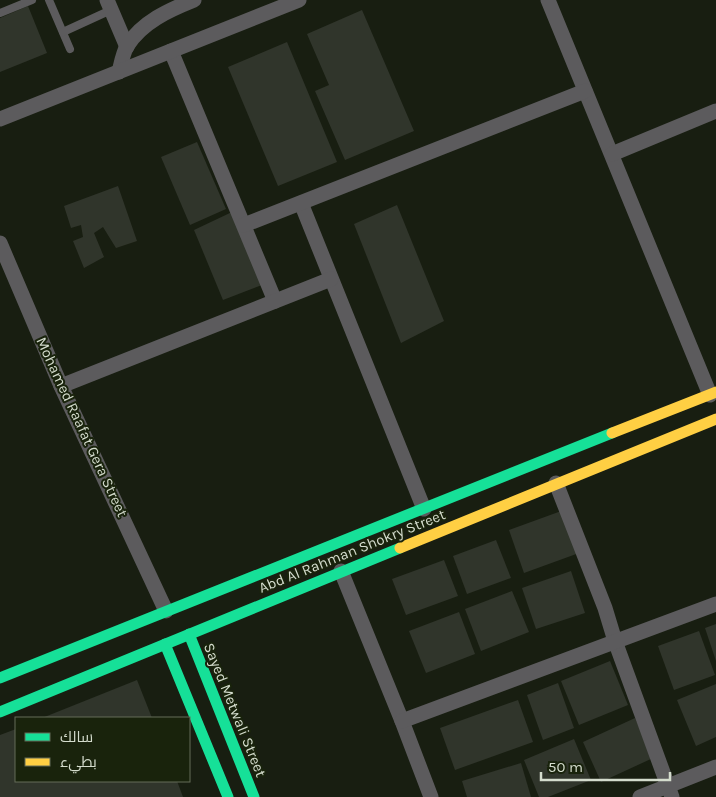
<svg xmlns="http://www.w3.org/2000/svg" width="716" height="797" font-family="Karla,Cairo,sans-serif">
<rect width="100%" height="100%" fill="#181e11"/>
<g fill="#30352b">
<path d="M28 6 47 53 0 72V18Z"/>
<path d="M362 10 414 131 345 160 315 91 329 85 307 34Z"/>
<path d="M287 42 337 162 278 186 228 67Z"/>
<path d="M197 142 226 209 190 225 161 157Z"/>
<path d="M118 186 137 241 116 248 103 227 94 233 104 257 84 268 73 241 83 237 81 225 71 228 64 206Z"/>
<path d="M397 205 444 321 401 343 354 224Z"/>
<path d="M232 212 262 285 223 300 194 230Z"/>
<path d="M564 510 579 553 524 573 509 530Z"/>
<path d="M496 540 511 578 467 594 453 556Z"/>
<path d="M444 560 458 596 406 615 392 579Z"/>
<path d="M571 571 585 613 536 629 522 588Z"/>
<path d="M512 591 529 632 481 651 465 609Z"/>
<path d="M459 612 475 654 426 673 409 631Z"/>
<path d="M716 624V661L705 628Z"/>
<path d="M699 631 715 675 674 690 658 646Z"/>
<path d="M610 661 628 705 579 725 561 681Z"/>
<path d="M137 680 152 718H42Z"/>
<path d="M558 683 574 728 543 740 527 695Z"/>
<path d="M716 684V737L696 746 677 700Z"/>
<path d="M518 700 533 742 455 770 440 728Z"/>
<path d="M635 718 653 758 601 782 583 742Z"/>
<path d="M16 729V781H177L183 797H0V735Z"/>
<path d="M574 739 591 780 548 797H539L524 760Z"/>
<path d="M521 763 531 797H467L462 781Z"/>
</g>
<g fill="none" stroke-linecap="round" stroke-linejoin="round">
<g stroke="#5c5b5d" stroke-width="8">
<path d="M49 0 70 49"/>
<path d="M0 13 32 0"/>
<path d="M63 32 111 10"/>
</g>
<g stroke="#5c5b5d" stroke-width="15">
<path d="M107 0 127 47"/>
<path d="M548 0 710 395"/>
<path d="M171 51 275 301"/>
<path d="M119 72C121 64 123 53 127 46 142 22 169 10 194 0"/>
<path d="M0 119 299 0"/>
<path d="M612 154 716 111"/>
<path d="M301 203 424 509"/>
<path d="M244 225 585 91"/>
<path d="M0 243 61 386 166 611"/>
<path d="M61 386 331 279"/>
<path d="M556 483 605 608 615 641 672 797"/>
<path d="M341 571 402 721 431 797"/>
<path d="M402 721 716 604"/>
<path d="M640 797 716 767"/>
</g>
<g stroke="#16e098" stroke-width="11">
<path d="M189 634 254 797"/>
<path d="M165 644 228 797"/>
<path d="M0 678 612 433"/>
<path d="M0 712 400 548"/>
</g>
<g stroke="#ffcf43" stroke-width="11">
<path d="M612 433 716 392"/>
<path d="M400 548 716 419"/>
</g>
</g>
<g text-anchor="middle" stroke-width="4" stroke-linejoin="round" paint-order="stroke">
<g font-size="15" fill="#d4dccd" stroke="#19230c">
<text transform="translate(82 427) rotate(65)" y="5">Mohamed Raafat Gera Street</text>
<text transform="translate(352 551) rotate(-22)" y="5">Abd Al Rahman Shokry Street</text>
<text transform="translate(235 710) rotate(68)" y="5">Sayed Metwali Street</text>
</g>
</g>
<rect x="15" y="717" width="175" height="65" fill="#19230c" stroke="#646d59"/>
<rect x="25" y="733" width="25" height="8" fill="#16e098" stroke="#646d59"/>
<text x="60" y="742" font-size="15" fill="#d4dccd">سالك</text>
<rect x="25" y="758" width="25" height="8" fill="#ffcf43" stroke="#646d59"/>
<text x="60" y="767" font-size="15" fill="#d4dccd">بطيء</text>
<path d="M541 772v8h129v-8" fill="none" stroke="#d4dccd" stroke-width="2.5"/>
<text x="548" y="772" font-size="15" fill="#d4dccd" stroke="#19230c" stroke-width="4" paint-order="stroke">50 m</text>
</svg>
